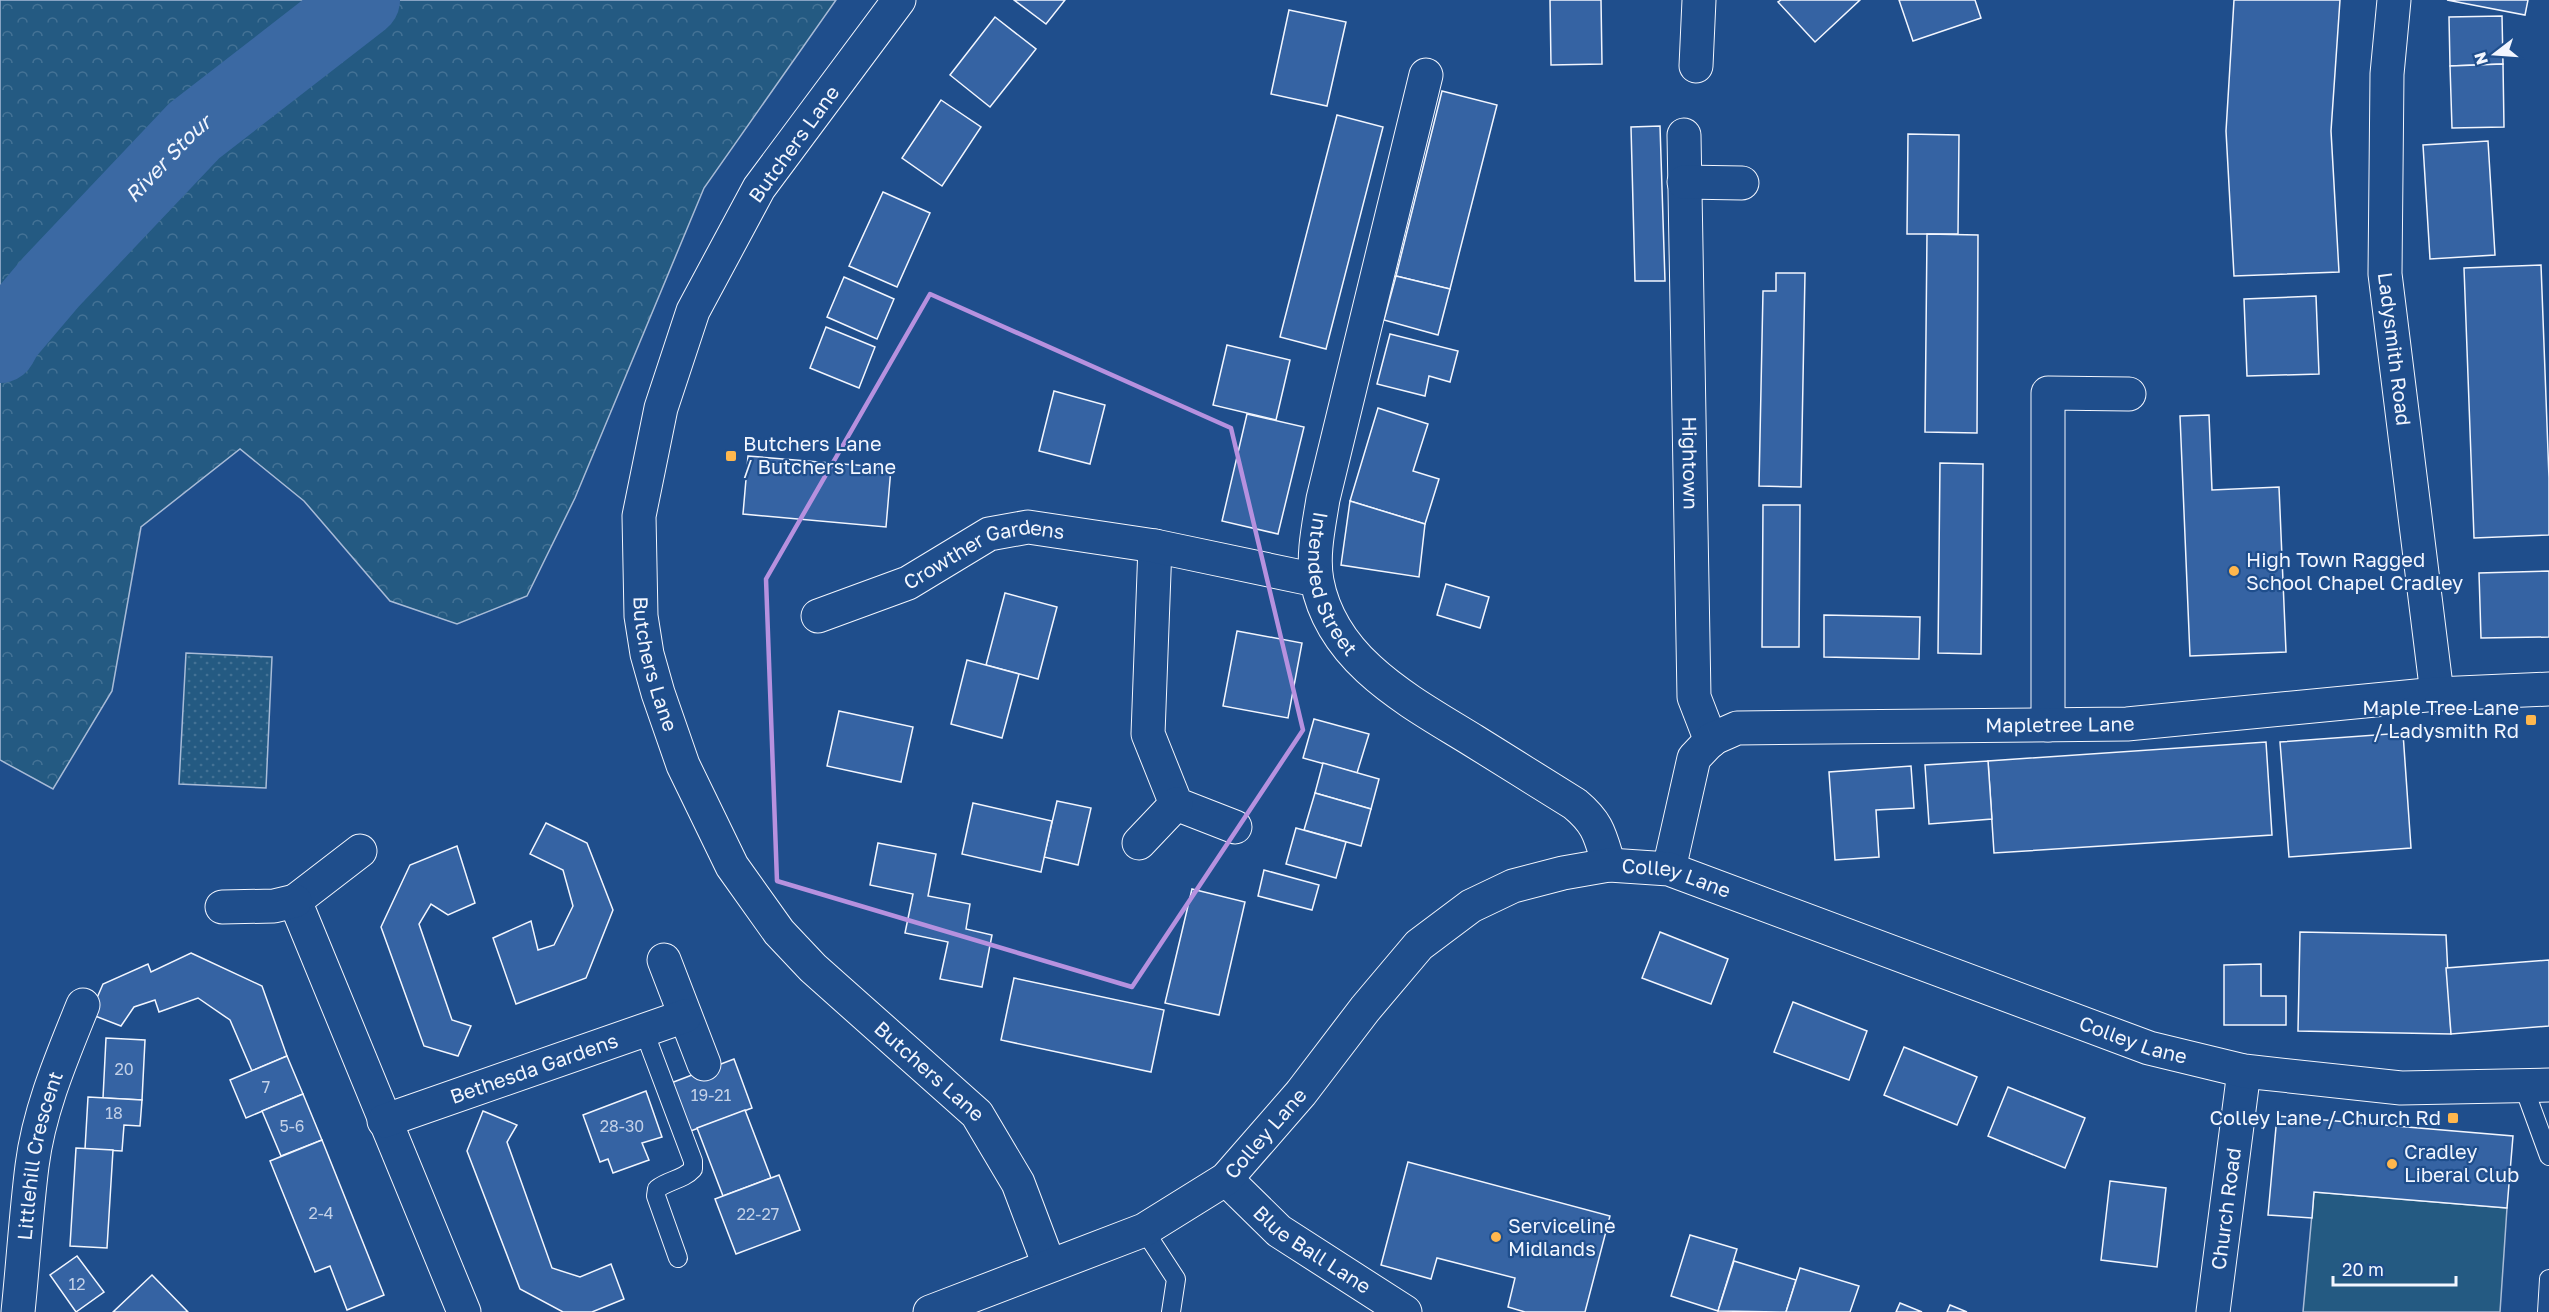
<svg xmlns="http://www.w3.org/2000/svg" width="2549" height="1312" font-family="'Golos Text',sans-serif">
<defs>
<pattern id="grass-dots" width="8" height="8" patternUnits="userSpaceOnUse" patternTransform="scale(1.5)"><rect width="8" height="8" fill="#245a82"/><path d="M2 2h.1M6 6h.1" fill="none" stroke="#447295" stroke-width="1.8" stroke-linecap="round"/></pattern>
<pattern id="forest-crowns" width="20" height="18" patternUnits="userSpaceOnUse" patternTransform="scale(1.5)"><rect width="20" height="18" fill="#245a82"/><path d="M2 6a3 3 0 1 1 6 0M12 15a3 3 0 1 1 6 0" fill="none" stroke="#447295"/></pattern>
</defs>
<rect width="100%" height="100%" fill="#1f4e8c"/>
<path fill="url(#grass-dots)" stroke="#a8bbd7" stroke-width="1.5" d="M186 653 272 657 266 788 179 784Z"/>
<path fill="url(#forest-crowns)" stroke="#a8bbd7" stroke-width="1.5" d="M0 0H836L704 188 575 498 527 596 457 624 390 601 304 501 240 449 141 527 112 691 53 789 0 760Z"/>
<path fill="#245a82" stroke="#a8bbd7" stroke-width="1.5" d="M2314 1192 2507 1208 2500 1312H2303Z"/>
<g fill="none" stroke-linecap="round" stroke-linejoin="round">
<path stroke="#3b69a3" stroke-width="74" id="s1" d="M0 346 6 335 51 282 194 131 363 0"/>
</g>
<g fill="#3563a3" stroke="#f2f6ff" stroke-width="1.5">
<path d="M1014 0H1065L1046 24Z"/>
<path d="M1550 0H1601L1602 64 1551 65Z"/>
<path d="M1781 0H1860L1815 42 1778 2Z"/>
<path d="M1899 0H1975L1981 18 1913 41Z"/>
<path d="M2234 0H2340L2331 131 2339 272 2234 276 2226 131Z"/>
<path d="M2447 0H2528L2525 15Z"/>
<path d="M1289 10 1346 22 1327 106 1271 94Z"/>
<path d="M2502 16 2503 64 2450 66 2449 17Z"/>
<path d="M995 17 1036 49 990 107 950 75Z"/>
<path d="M2503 64 2504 127 2452 128 2450 66Z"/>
<path d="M1442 91 1497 105 1450 289 1396 276Z"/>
<path d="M941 100 981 127 942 186 902 158Z"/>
<path d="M1337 115 1383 127 1326 349 1280 337Z"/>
<path d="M1660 126 1665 281H1635L1631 127Z"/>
<path d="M1908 134 1959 135 1958 234H1907Z"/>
<path d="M2488 141 2495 255 2430 259 2423 145Z"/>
<path d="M883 192 930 213 897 287 849 266Z"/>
<path d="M1927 234 1978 235 1977 433 1925 432Z"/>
<path d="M2541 265 2549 478V535L2474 538 2464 268Z"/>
<path d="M1776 273H1805L1801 487 1759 486 1763 291H1776Z"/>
<path d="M1396 276 1450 289 1438 335 1384 320Z"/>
<path d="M844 277 894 299 877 339 827 317Z"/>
<path d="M2316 296 2319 374 2247 376 2244 299Z"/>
<path d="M826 327 875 347 859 388 810 368Z"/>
<path d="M1390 334 1458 351 1450 382 1429 376 1425 396 1377 384Z"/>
<path d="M1227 345 1290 360 1276 420 1213 405Z"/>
<path d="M1054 391 1105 405 1090 464 1039 451Z"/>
<path d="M1378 408 1428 424 1413 471 1439 479 1425 524 1350 501Z"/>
<path d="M1247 414 1304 427 1278 534 1222 521Z"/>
<path d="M2209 415 2212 490 2279 487 2286 652 2190 656 2180 416Z"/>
<path d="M748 456 891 468 886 527 743 514Z"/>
<path d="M1940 463 1983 464 1981 654 1938 653Z"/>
<path d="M1350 501 1425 524 1419 577 1341 565Z"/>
<path d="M1763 505H1800L1799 647H1762Z"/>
<path d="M2549 571V637L2481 638 2479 573Z"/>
<path d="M1446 584 1489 597 1480 628 1437 615Z"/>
<path d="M1005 593 1057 607 1038 679 986 665Z"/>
<path d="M1824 615 1920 617 1919 659 1824 657Z"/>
<path d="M1237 631 1302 643 1288 718 1223 706Z"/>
<path d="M967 660 1019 674 1002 738 951 724Z"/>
<path d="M839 711 913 727 901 782 827 766Z"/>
<path d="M1314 719 1369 734 1357 773 1303 758Z"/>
<path d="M2403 733 2411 848 2289 857 2280 742Z"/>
<path d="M2266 742 2272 835 1994 853 1988 761Z"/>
<path d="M1988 761 1992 819 1929 824 1925 765Z"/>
<path d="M1323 763 1379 779 1371 809 1315 793Z"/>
<path d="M1911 766 1914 808 1876 810 1879 857 1835 860 1829 772Z"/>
<path d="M1315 793 1371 809 1361 846 1304 830Z"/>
<path d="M1057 801 1091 808 1078 865 1044 857Z"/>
<path d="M973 803 1052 821 1041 872 962 854Z"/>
<path d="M546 823 587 843 613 910 586 978 516 1004 493 938 531 921 538 950 554 945 573 906 563 870 530 854Z"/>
<path d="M1296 828 1346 842 1336 878 1286 864Z"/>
<path d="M878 843 936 854 928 896 970 904 966 929 992 935 982 987 940 979 948 942 905 933 913 894 870 885Z"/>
<path d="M457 846 475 903 448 915 431 904 419 924 452 1020 471 1026 458 1056 424 1046 381 927 410 865Z"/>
<path d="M1264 870 1319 885 1312 910 1258 896Z"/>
<path d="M1192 889 1245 902 1219 1015 1165 1003Z"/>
<path d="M1660 932 1728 959 1711 1004 1642 978Z"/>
<path d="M2300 932 2446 935 2451 1034 2298 1031Z"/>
<path d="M191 953 262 986 287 1056 252 1071 230 1020 198 998 159 1012 155 1000 134 1007 121 1026 90 1014 103 984 148 964 151 972Z"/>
<path d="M2549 960V1026L2451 1034 2446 968Z"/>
<path d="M2261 964V996H2286V1025H2224V965Z"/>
<path d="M1014 978 1164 1010 1151 1072 1001 1040Z"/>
<path d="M1793 1002 1867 1031 1849 1080 1774 1052Z"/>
<path d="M106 1038 145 1040 142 1100 103 1098Z"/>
<path d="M1904 1047 1977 1077 1957 1125 1884 1095Z"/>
<path d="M287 1056 303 1094 246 1118 230 1080Z"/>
<path d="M734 1059 752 1108 688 1132 671 1083Z"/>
<path d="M2008 1087 2085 1118 2065 1168 1988 1136Z"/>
<path d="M646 1091 662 1137 642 1143 649 1160 613 1173 608 1159 600 1162 583 1115Z"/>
<path d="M303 1094 322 1140 281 1156 262 1111Z"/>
<path d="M88 1097 142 1100 140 1126 124 1125 122 1151 85 1149Z"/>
<path d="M745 1110 771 1178 723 1196 697 1128Z"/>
<path d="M483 1111 517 1125 507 1142 552 1268 580 1277 611 1264 624 1299 592 1312H563L520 1289 467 1151Z"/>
<path d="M2277 1116 2513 1136 2507 1208 2314 1192 2312 1218 2268 1215Z"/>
<path d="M322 1140 384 1295 347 1310 330 1266 315 1272 270 1161Z"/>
<path d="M76 1148 113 1150 107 1248 70 1246Z"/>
<path d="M1408 1162 1610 1216 1585 1312H1525L1508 1307 1515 1278 1437 1258 1431 1279 1381 1265Z"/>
<path d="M779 1175 800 1230 736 1254 715 1199Z"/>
<path d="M2110 1181 2166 1188 2157 1267 2101 1260Z"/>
<path d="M1690 1235 1737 1249 1718 1311 1671 1296Z"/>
<path d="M77 1256 104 1292 76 1312 50 1275Z"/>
<path d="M1734 1261 1796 1280 1786 1312 1718 1311Z"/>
<path d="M1800 1268 1859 1286 1850 1312H1786Z"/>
<path d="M152 1275 188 1312H113Z"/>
<path d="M1900 1303 1922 1312H1896Z"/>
<path d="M1950 1305 1967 1312H1947Z"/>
</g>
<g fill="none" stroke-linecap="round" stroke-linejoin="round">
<defs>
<g id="lane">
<path d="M644 1031 693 1161V1169C683 1180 668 1180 657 1189L656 1196 678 1258"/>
<path d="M2523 1085 2549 1156"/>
<path d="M1144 1230 1176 1279 1171 1312"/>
<path d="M2547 1312 2549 1279"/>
</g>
<g id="street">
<path id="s2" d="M2394 0 2387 74 2385 274 2437 694"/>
<path d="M1696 66 1699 0"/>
<path id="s3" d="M1426 75 1323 499C1319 525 1312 555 1317 581 1332 662 1411 702 1474 741 1508 762 1541 783 1575 804 1599 824 1600 836 1609 865"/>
<path id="s4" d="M1684 135 1694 697 1711 741"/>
<path d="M1684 182 1742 183"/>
<path d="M1155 546 1148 734 1176 804 1235 827"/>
<path id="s5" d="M818 616 908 583 989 534 1028 527 1155 546 1316 580"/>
<path d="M2048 725V393L2129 394"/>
<path d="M1139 843 1176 804"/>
<path d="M360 851 295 901 464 1312"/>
<path id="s6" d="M1669 869 1694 758 1712 739 1737 728 2127 724 2437 694 2549 689"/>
<path d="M222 907 274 906 295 901"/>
<path d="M664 960 704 1064"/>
<path id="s7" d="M384 1121 685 1016"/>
<path id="s8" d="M1226 1179 1279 1231 1405 1312"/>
<path id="s9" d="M18 1312C23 1263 26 1214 32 1166 39 1110 62 1057 83 1005"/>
<path id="s10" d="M2213 1312 2244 1071"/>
</g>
<g id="secondary">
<path id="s11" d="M899 0 759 188 693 311 661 408 639 516 641 616 647 654 658 693 683 765 732 866 779 932 813 968 977 1114 1018 1183 1049 1265"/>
<path id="s12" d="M930 1312 1144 1230 1226 1179 1301 1093 1365 1009 1419 945 1471 906 1513 886 1563 873 1609 865 1669 869 2149 1048 2244 1071 2401 1088 2549 1085"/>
</g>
</defs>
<use href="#lane" stroke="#f2f6ff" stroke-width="20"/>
<use href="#street" stroke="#f2f6ff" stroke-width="35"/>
<use href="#secondary" stroke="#f2f6ff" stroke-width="35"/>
<use href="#lane" stroke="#1f4e8c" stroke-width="18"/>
<use href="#street" stroke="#1f4e8c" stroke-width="33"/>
<use href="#secondary" stroke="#1f4e8c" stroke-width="33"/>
</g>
<path fill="none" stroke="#b691df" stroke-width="4.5" stroke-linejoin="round" d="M930 294 1231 428 1303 730 1132 987 777 881 766 579Z"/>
<g fill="#ffb74d" stroke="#1f4e8c" stroke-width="2">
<rect x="725" y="450" width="12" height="12" rx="3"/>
<circle cx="2234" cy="571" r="6"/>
<rect x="2525" y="714" width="12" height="12" rx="3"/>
<rect x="2447" y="1112" width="12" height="12" rx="3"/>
<circle cx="2392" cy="1164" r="6"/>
<circle cx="1496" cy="1237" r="6"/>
</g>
<g text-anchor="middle" stroke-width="4.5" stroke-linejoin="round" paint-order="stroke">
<g font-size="16" fill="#c3d1e8">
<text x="124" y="1075">20</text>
<text x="266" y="1093">7</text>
<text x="711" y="1101">19-21</text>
<text x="114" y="1119">18</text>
<text x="292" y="1132">5-6</text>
<text x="622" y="1132">28-30</text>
<text x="321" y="1219">2-4</text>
<text x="758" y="1220">22-27</text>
<text x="77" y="1290">12</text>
</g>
<g font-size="20" fill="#f2f6ff" stroke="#1f4e8c">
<text transform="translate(794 144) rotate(-54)" y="7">Butchers Lane</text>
<text dy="7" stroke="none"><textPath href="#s2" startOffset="350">Ladysmith Road</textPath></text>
<text dy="7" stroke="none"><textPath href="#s4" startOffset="328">Hightown</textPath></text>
<text dy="7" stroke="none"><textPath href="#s5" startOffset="180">Crowther Gardens</textPath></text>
<text dy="7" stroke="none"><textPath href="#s3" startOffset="525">Intended Street</textPath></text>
<text dy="7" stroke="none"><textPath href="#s11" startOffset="736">Butchers Lane</textPath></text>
<text dy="7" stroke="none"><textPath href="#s6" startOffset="490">Mapletree Lane</textPath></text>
<text dy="7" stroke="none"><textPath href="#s12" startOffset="908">Colley Lane</textPath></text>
<text dy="7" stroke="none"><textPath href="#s12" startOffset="1394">Colley Lane</textPath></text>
<text dy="7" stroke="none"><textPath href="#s7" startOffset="159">Bethesda Gardens</textPath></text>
<text dy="7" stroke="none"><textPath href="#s11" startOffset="1240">Butchers Lane</textPath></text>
<text dy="7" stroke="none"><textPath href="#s12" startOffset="386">Colley Lane</textPath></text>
<text dy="7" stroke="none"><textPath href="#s9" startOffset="158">Littlehill Crescent</textPath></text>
<text dy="7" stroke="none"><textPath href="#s10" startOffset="104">Church Road</textPath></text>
<text dy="7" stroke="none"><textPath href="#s8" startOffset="112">Blue Ball Lane</textPath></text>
</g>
<g font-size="20" fill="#f2f6ff" stroke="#1f4e8c" text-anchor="start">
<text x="743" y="451">Butchers Lane<tspan x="743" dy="23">/ Butchers Lane</tspan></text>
<text x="2246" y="567">High Town Ragged<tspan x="2246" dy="23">School Chapel Cradley</tspan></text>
<text x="2519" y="715" text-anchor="end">Maple Tree Lane<tspan x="2519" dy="23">/ Ladysmith Rd</tspan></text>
<text x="2441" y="1125" text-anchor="end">Colley Lane / Church Rd</text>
<text x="2404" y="1159">Cradley<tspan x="2404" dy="23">Liberal Club</tspan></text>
<text x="1508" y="1233">Serviceline<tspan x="1508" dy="23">Midlands</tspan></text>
</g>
<g font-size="21" font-style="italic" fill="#f2f6ff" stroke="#1f4e8c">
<text dy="7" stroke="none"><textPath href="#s1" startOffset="252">River Stour</textPath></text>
</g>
</g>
<g transform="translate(2495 54) rotate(253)" stroke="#1f4e8c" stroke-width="4.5" paint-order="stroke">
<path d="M0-4.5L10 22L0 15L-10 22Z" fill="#f2f6ff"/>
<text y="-9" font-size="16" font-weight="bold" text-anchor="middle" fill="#f2f6ff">N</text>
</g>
<path d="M2333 1276v9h123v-9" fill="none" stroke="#f2f6ff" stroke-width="3"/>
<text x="2342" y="1276" font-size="18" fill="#f2f6ff" stroke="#1f4e8c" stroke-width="4.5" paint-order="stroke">20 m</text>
</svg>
